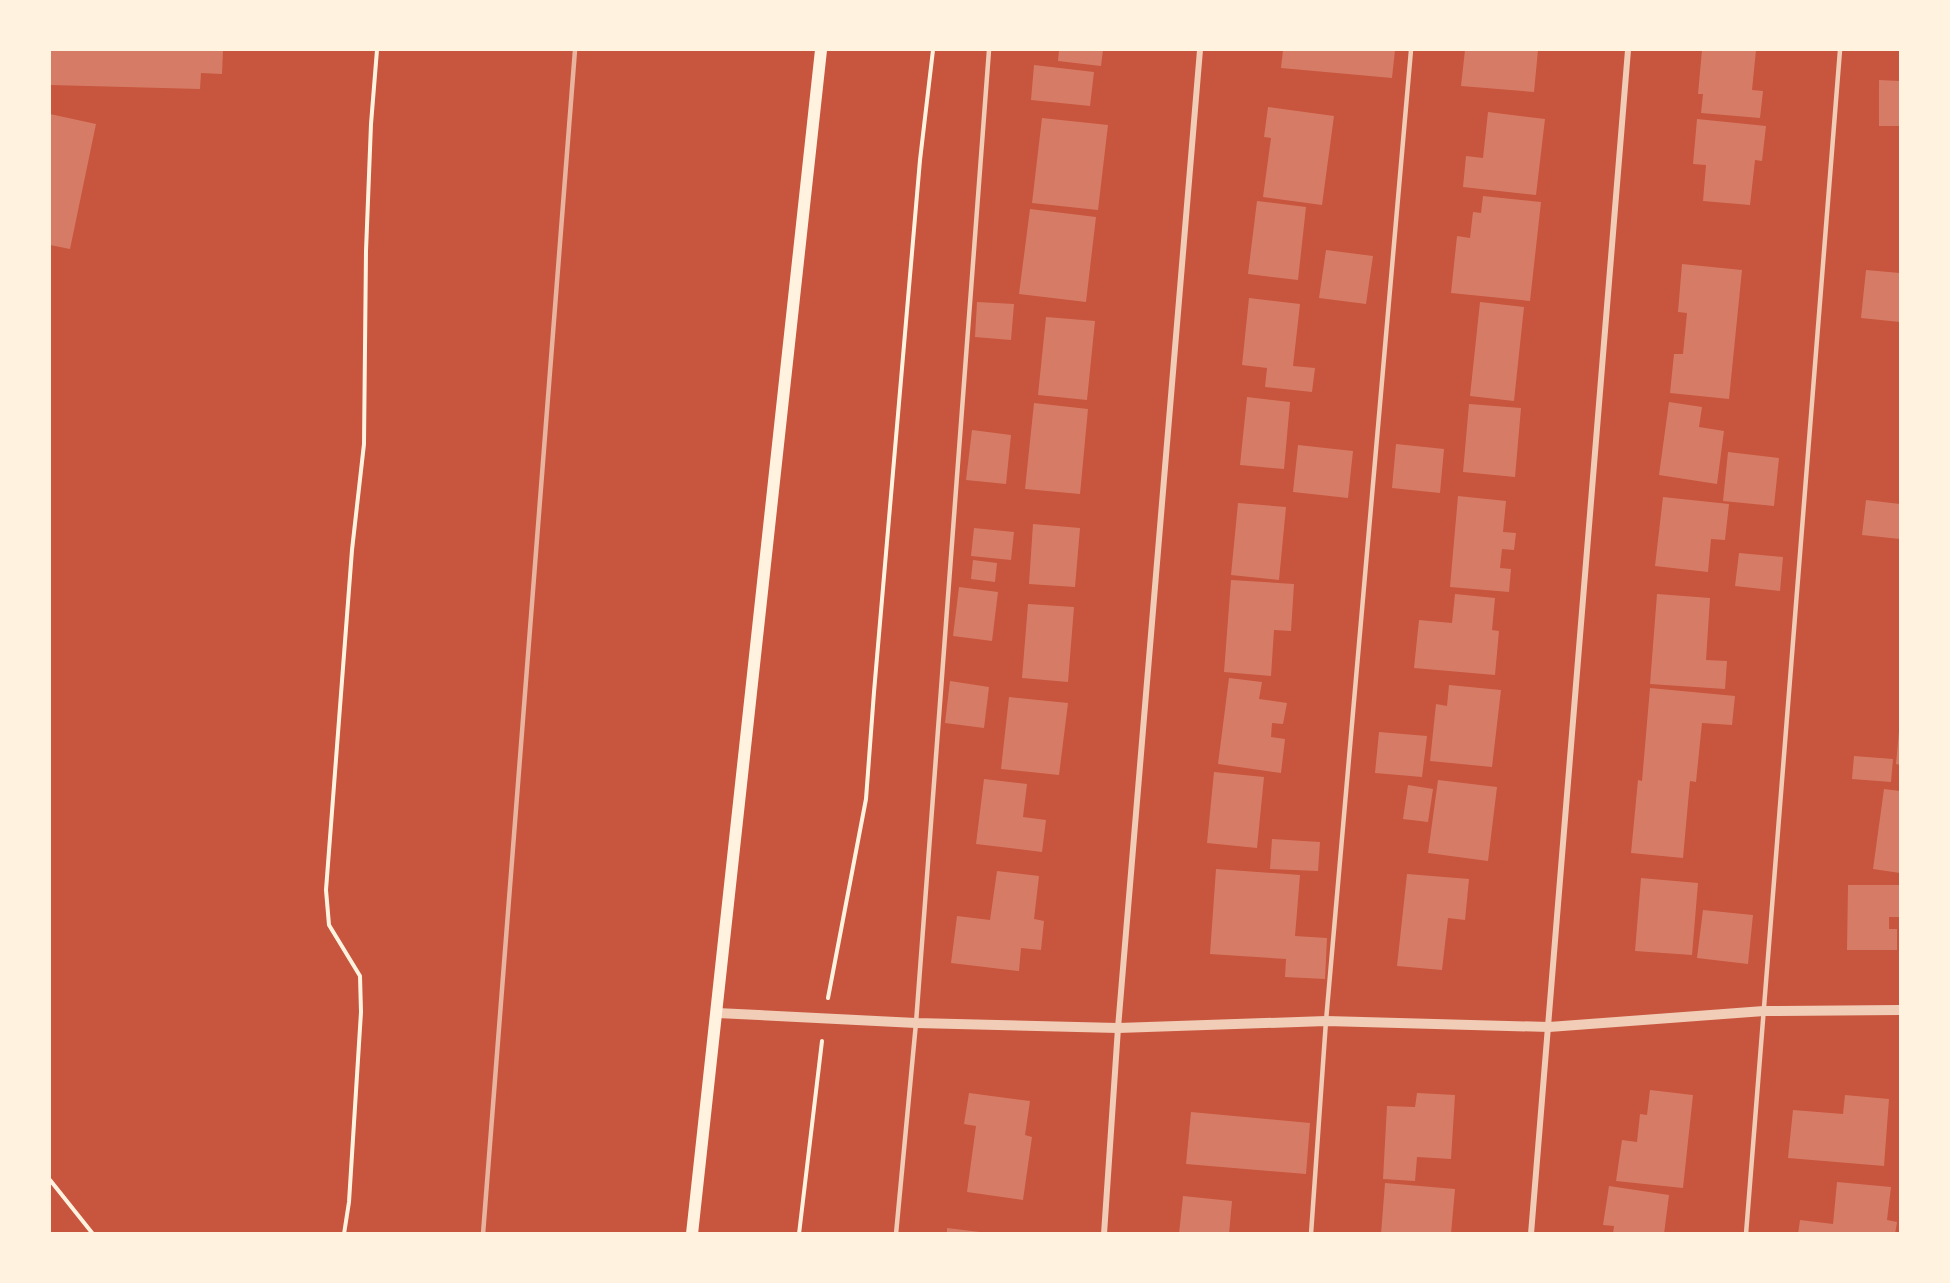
<svg xmlns="http://www.w3.org/2000/svg" width="1950" height="1283" font-family="'Source Sans 3',sans-serif">
<rect width="100%" height="100%" fill="#c8553d"/>
<g fill="#d67c66">
<path d="M50 50H223L222 74 201 73 200 89 50 85Z"/>
<path d="M1059 50H1103L1101 66 1058 61Z"/>
<path d="M1283 50H1395L1392 78 1281 68Z"/>
<path d="M1465 50H1538L1534 92 1461 86Z"/>
<path d="M1702 50H1756L1752 90 1763 91 1760 118 1701 113 1703 94H1698Z"/>
<path d="M1034 65 1094 72 1090 106 1031 100Z"/>
<path d="M1879 80 1900 81V126H1879Z"/>
<path d="M1268 107 1334 116 1322 205 1263 197 1271 138 1264 137Z"/>
<path d="M1488 112 1545 119 1536 195 1463 187 1466 156 1483 158Z"/>
<path d="M50 114 96 124 70 249 50 245Z"/>
<path d="M1042 118 1108 125 1098 210 1032 203Z"/>
<path d="M1697 119 1766 126 1762 161 1755 160 1750 205 1703 201 1706 165 1693 164Z"/>
<path d="M1483 196 1541 202 1530 301 1451 293 1457 236 1470 238 1473 212 1481 213Z"/>
<path d="M1257 201 1306 207 1298 280 1248 274Z"/>
<path d="M1030 209 1096 217 1086 302 1019 294Z"/>
<path d="M1326 250 1373 256 1366 304 1319 298Z"/>
<path d="M1682 264 1742 270 1729 399 1670 393 1674 354H1683L1687 313 1678 312Z"/>
<path d="M1866 270 1900 273V322L1861 318Z"/>
<path d="M1249 298 1300 304 1293 366 1315 368 1312 392 1265 387 1267 368 1242 365Z"/>
<path d="M977 302 1014 304 1011 340 975 337Z"/>
<path d="M1480 302 1524 307 1514 401 1470 396Z"/>
<path d="M1046 317 1095 321 1087 400 1038 395Z"/>
<path d="M1247 397 1290 402 1284 469 1240 465Z"/>
<path d="M1669 402 1702 407 1699 427 1724 431 1717 484 1659 475Z"/>
<path d="M1034 403 1088 409 1080 494 1025 489Z"/>
<path d="M1469 404 1521 408 1515 477 1463 472Z"/>
<path d="M972 430 1011 435 1006 484 966 480Z"/>
<path d="M1396 444 1444 449 1440 493 1392 488Z"/>
<path d="M1298 445 1353 451 1348 498 1293 492Z"/>
<path d="M1728 452 1779 458 1774 506 1723 501Z"/>
<path d="M1458 496 1506 501 1503 532 1516 533 1514 550 1502 549 1500 568 1511 569 1509 592 1450 587Z"/>
<path d="M1663 497 1729 504 1725 540 1711 539 1708 572 1655 566Z"/>
<path d="M1866 500 1900 504V539L1862 535Z"/>
<path d="M1238 503 1286 507 1279 580 1231 575Z"/>
<path d="M1033 524 1080 528 1075 587 1029 584Z"/>
<path d="M974 528 1014 532 1011 560 971 556Z"/>
<path d="M1739 553 1783 557 1780 591 1735 586Z"/>
<path d="M973 560 997 563 995 582 971 579Z"/>
<path d="M1231 580 1294 584 1291 631 1274 630 1271 676 1224 672Z"/>
<path d="M959 587 998 592 992 641 953 636Z"/>
<path d="M1455 594 1495 598 1492 630 1499 631 1495 675 1414 668 1419 620 1452 623Z"/>
<path d="M1657 594 1710 598 1706 660 1727 661 1725 689 1650 684Z"/>
<path d="M1028 604 1074 607 1068 682 1022 678Z"/>
<path d="M1229 678 1262 682 1259 699 1287 703 1283 724 1272 723 1271 737 1285 739 1281 773 1218 764Z"/>
<path d="M950 681 989 687 984 728 945 723Z"/>
<path d="M1449 685 1501 690 1492 767 1430 761 1436 704 1447 706Z"/>
<path d="M1650 688 1735 696 1732 725 1702 723 1696 782 1690 781 1683 858 1631 853 1638 780 1642 781Z"/>
<path d="M1009 697 1068 703 1059 775 1001 769Z"/>
<path d="M1899 731H1900V765L1896 764Z"/>
<path d="M1379 732 1427 736 1422 777 1375 773Z"/>
<path d="M1854 756 1893 759 1891 782 1852 779Z"/>
<path d="M1214 772 1264 777 1257 848 1207 843Z"/>
<path d="M984 779 1027 784 1023 817 1046 820 1042 852 976 844Z"/>
<path d="M1438 780 1497 787 1488 861 1428 853Z"/>
<path d="M1408 785 1433 789 1428 822 1403 819Z"/>
<path d="M1884 789 1900 791V873L1873 869Z"/>
<path d="M1272 839 1320 842 1318 871 1270 869Z"/>
<path d="M1216 869 1300 875 1295 936 1327 938 1325 979 1285 977 1286 959 1210 954Z"/>
<path d="M997 871 1039 876 1034 919 1044 921 1041 950 1021 948 1019 971 951 963 957 916 990 920Z"/>
<path d="M1407 874 1469 879 1465 920 1448 918 1442 970 1397 966Z"/>
<path d="M1641 878 1698 883 1692 955 1635 951Z"/>
<path d="M1848 885H1900V917H1889V929H1897V950H1847Z"/>
<path d="M1703 910 1753 915 1748 964 1697 958Z"/>
<path d="M1650 1090 1693 1095 1683 1188 1616 1181 1622 1140 1637 1142 1640 1114 1647 1115Z"/>
<path d="M969 1093 1030 1101 1025 1135 1032 1137 1023 1200 967 1192 976 1126 964 1124Z"/>
<path d="M1417 1093 1455 1095 1451 1159 1417 1157 1415 1181 1383 1179 1387 1106 1415 1107Z"/>
<path d="M1845 1095 1889 1099 1884 1166 1788 1158 1793 1110 1843 1114Z"/>
<path d="M1191 1112 1310 1123 1306 1174 1186 1164Z"/>
<path d="M1837 1182 1891 1187 1887 1220 1897 1222 1895 1234H1798L1800 1220 1833 1224Z"/>
<path d="M1385 1183 1455 1189 1451 1234H1381Z"/>
<path d="M1609 1186 1669 1195 1664 1234H1613L1614 1226 1603 1225Z"/>
<path d="M1183 1196 1232 1201 1229 1234H1179Z"/>
<path d="M947 1228 980 1232V1234H947Z"/>
</g>
<g fill="none" stroke-linecap="round" stroke-linejoin="round">
<g stroke="#fff3e0" stroke-width="4">
<path d="M828 998 866 799 874 692 920 160 933 50"/>
<path d="M50 1180 93 1234"/>
<path d="M344 1234 349 1202 361 1012 360 976 329 925 326 890 352 550 364 444 366 251 371 124 377 50"/>
<path d="M799 1234 822 1041"/>
</g>
<g stroke="#f1ccb7" stroke-width="4.5">
<path d="M896 1234 916 1023 989 50"/>
<path d="M1311 1234 1326 1021 1411 50"/>
<path d="M1746 1234 1840 50"/>
</g>
<g stroke="#f1ccb7" stroke-width="6">
<path d="M1104 1234 1118 1028 1200 50"/>
<path d="M1531 1234 1628 50"/>
</g>
<path stroke="#f1ccb7" stroke-width="10" d="M717 1013 916 1023 1118 1028 1326 1021 1549 1027 1764 1011 1900 1010"/>
<path stroke="#fff3e0" stroke-width="12" d="M692 1234 821 50"/>
<path stroke="#e9b49f" stroke-width="4.5" d="M483 1234 575 50"/>
</g>
<rect width="1950" height="1283" fill="none" stroke="#fff3e0" stroke-width="102"/>
</svg>
